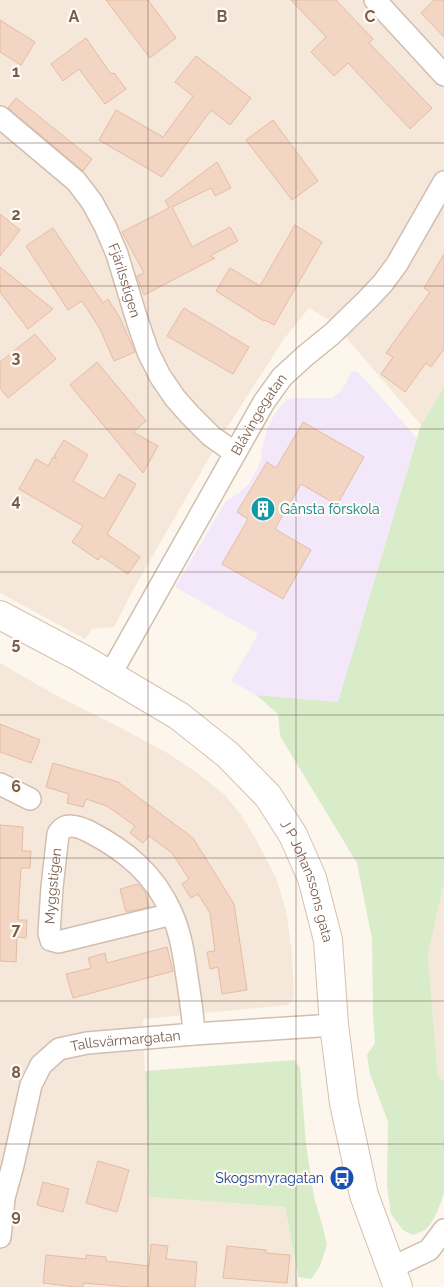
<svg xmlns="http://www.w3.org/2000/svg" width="444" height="1287" font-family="Raleway,sans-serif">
<rect width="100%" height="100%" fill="#fdf6ec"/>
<g fill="#f5e8da">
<path d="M0 0H444V387L421 425 345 336 328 319 309 308 284 339 224 432 132 592 114 627 92 629 85 639 0 593Z"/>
<path d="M0 663 59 697 125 730 169 754 196 772 224 794 242 816 258 843 276 878 286 910 292 954 294 997 288 1005 143 1019 149 1197 285 1207 299 1287H0Z"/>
<path d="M444 882V1082L438 1077 428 955Z"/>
</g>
<path fill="#f3e8fa" d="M355 371 361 375 417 438 338 702 256 695 231 681 258 634 175 587 226 501 239 493 249 484 261 461 262 449 267 429 274 415 283 403 291 398H332L341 391 347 381 350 373Z"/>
<g fill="#d8ecc9">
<path d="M444 387V882L428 955 438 1077 444 1082V1193C441 1203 434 1223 425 1230 422 1232 417 1233 413 1235L403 1230 391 1214 387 1186 388 1122 370 1074 367 1055 375 1043 373 1016 372 939 357 863 280 736 278 714 256 695 338 702 421 425Z"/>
<path d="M294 1060 300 1067 306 1144 314 1197 322 1224 327 1245 320 1266 311 1279 298 1277 285 1207 149 1197 145 1071Z"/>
</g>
<g fill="#f3d5c3" stroke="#e6bba3">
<path d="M106 0H148L176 38 150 58Z"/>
<path d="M291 0H336L373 39 369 43 432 108 410 129 348 63 334 76 311 52 326 37Z"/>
<path d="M434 0H444V37L421 13Z"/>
<path d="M0 20 35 42 21 65 0 52Z"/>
<path d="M86 38 111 74 114 73 126 89 105 104 79 69 63 81 51 64Z"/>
<path d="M196 56 251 98 230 125 211 110 162 177 99 140 116 110 163 137 193 96 175 82Z"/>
<path d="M16 98 92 159 83 171 8 108Z"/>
<path d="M273 120 318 181 292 200 246 140Z"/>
<path d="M217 162 231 188 215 196 211 188 172 207 192 247 230 227 238 241 210 256 215 258 144 295 137 276 144 273 122 232 169 208 165 201Z"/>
<path d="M0 214 20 230 0 256Z"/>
<path d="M295 225 322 242 274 325 265 320 264 321 216 291 230 268 260 286Z"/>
<path d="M53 228 103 303 108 299 119 316 135 352 114 361 100 329 82 301 68 310 26 246Z"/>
<path d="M444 254V349L431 367 426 363 405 392 381 374 393 357 386 353 430 292 424 288Z"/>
<path d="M0 267 53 309 28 329 0 292Z"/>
<path d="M184 308 249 347 233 374 167 336Z"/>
<path d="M35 334 56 359 8 398 0 388V362Z"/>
<path d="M97 362 146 421 133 432 158 446 143 473 70 385Z"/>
<path d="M303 422 364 457 337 505 301 484 275 529 311 550 283 599 222 564 248 519 237 512 267 462 276 468Z"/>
<path d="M64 440 88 455 73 481 104 499 119 474 136 484 107 534 140 557 128 574 101 556 98 560 72 542 83 526 19 489 36 459 48 466 53 457 57 459 54 456Z"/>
<path d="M0 724 40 740 31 763 0 752Z"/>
<path d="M53 763 118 782 193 838 234 904 247 990 222 994 218 967 210 969 207 952 215 951 210 913 198 894 191 898 182 884 189 879 172 853 149 836 143 843 130 833 135 826 107 806 86 799 83 807 67 803 69 794 46 787Z"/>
<path d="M0 825 23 827 22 851H31L30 868H21L18 920H27L26 938 17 937 16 962 0 961Z"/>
<path d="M138 884 145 892 149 907 126 912 120 889Z"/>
<path d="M167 947 173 971 73 998 66 974 91 968 88 958 105 953 107 963Z"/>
<path d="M98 1161 129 1170 117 1212 86 1203Z"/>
<path d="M43 1182 69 1189 63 1212 37 1205Z"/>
<path d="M151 1244 168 1246 166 1259 197 1262 195 1287H128L83 1283V1287H76L43 1283 46 1255 86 1259V1255L106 1257V1261L149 1266Z"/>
<path d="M227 1246 266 1250V1253L290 1255 287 1283 223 1278Z"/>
</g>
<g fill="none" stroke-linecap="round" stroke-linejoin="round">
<defs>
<g id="street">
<path d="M375 0 444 75"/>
<path id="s1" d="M0 117 76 181 92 202 105 226 117 254 137 320 148 352 160 376 175 398 190 415 211 436 235 453"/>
<path id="s2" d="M110 675 264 402 282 377 305 356 332 334 367 300 383 283 397 264 444 182"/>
<path d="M0 784 30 799"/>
<path id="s3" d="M172 914 58 942 51 940 49 933 52 887 58 834C65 822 77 826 88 831 125 850 155 874 172 914 181 934 184 956 187 977 190 996 193 1015 194 1034"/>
<path id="s4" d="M0 1237 4 1198 13 1165 31 1085 41 1065 59 1049 87 1043 194 1034 334 1025"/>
<path d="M391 1268 429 1250 444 1230"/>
</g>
<g id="secondary">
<path id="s5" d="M0 615 83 659 179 716 228 755 268 796 293 835 312 878 328 940 334 1025 344 1103 364 1195 398 1287"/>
</g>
</defs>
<use href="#street" stroke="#d1beb0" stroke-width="24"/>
<use href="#secondary" stroke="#d6c0b0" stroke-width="30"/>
<use href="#street" stroke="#fff" stroke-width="21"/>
<use href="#secondary" stroke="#fff" stroke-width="28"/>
</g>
<path fill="none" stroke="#7a5c4d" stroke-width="1" stroke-opacity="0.55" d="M148 0V1287M296 0V1287M0 143H444M0 286H444M0 429H444M0 572H444M0 715H444M0 858H444M0 1001H444M0 1144H444"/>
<defs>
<symbol id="building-disc" viewBox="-11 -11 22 22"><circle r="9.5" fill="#0f9aa8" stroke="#fffaf3"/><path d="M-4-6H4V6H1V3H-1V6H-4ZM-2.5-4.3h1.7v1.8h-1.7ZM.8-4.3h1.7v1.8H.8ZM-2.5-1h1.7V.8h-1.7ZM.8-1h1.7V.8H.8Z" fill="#fff"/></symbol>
<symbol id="bus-disc" viewBox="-11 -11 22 22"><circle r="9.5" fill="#1a4fb4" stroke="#fffaf3"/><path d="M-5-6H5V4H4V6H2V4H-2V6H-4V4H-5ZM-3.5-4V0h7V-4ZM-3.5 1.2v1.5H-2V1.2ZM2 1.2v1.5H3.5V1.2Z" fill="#fff"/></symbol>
</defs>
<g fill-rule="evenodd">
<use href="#building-disc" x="249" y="495" width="28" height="28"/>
<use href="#bus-disc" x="328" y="1164" width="28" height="28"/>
</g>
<g text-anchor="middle" stroke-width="4.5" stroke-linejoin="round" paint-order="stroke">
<g font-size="14" fill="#7a5c4d" stroke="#fffaf3">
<text dy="5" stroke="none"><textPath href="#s1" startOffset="211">Fjärilsstigen</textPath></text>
<text dy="5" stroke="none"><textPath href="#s2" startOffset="300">Blåvingegatan</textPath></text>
<text dy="5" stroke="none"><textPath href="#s5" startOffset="420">J P Johanssons gata</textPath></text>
<text dy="5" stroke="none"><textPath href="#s3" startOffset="179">Myggstigen</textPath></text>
<text dy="5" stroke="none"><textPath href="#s4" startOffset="269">Tallsvärmargatan</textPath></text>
</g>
<g font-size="14" fill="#0d838f" stroke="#fffaf3" text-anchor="start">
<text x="280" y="514">Gånsta förskola</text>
</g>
<g font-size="14" fill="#164399" stroke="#fffaf3" text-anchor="end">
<text x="324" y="1183">Skogsmyragatan</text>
</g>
</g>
<g font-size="16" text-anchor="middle" font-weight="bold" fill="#7a5c4d" stroke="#fffaf3" stroke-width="4.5" stroke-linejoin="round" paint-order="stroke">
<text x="74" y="22">A</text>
<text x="222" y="22">B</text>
<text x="370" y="22">C</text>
<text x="16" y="77">1</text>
<text x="16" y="220">2</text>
<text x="16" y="363">3</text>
<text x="16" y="506">4</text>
<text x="16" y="649">5</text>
<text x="16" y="792">6</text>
<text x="16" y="935">7</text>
<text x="16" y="1078">8</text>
<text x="16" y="1221">9</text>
</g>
</svg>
